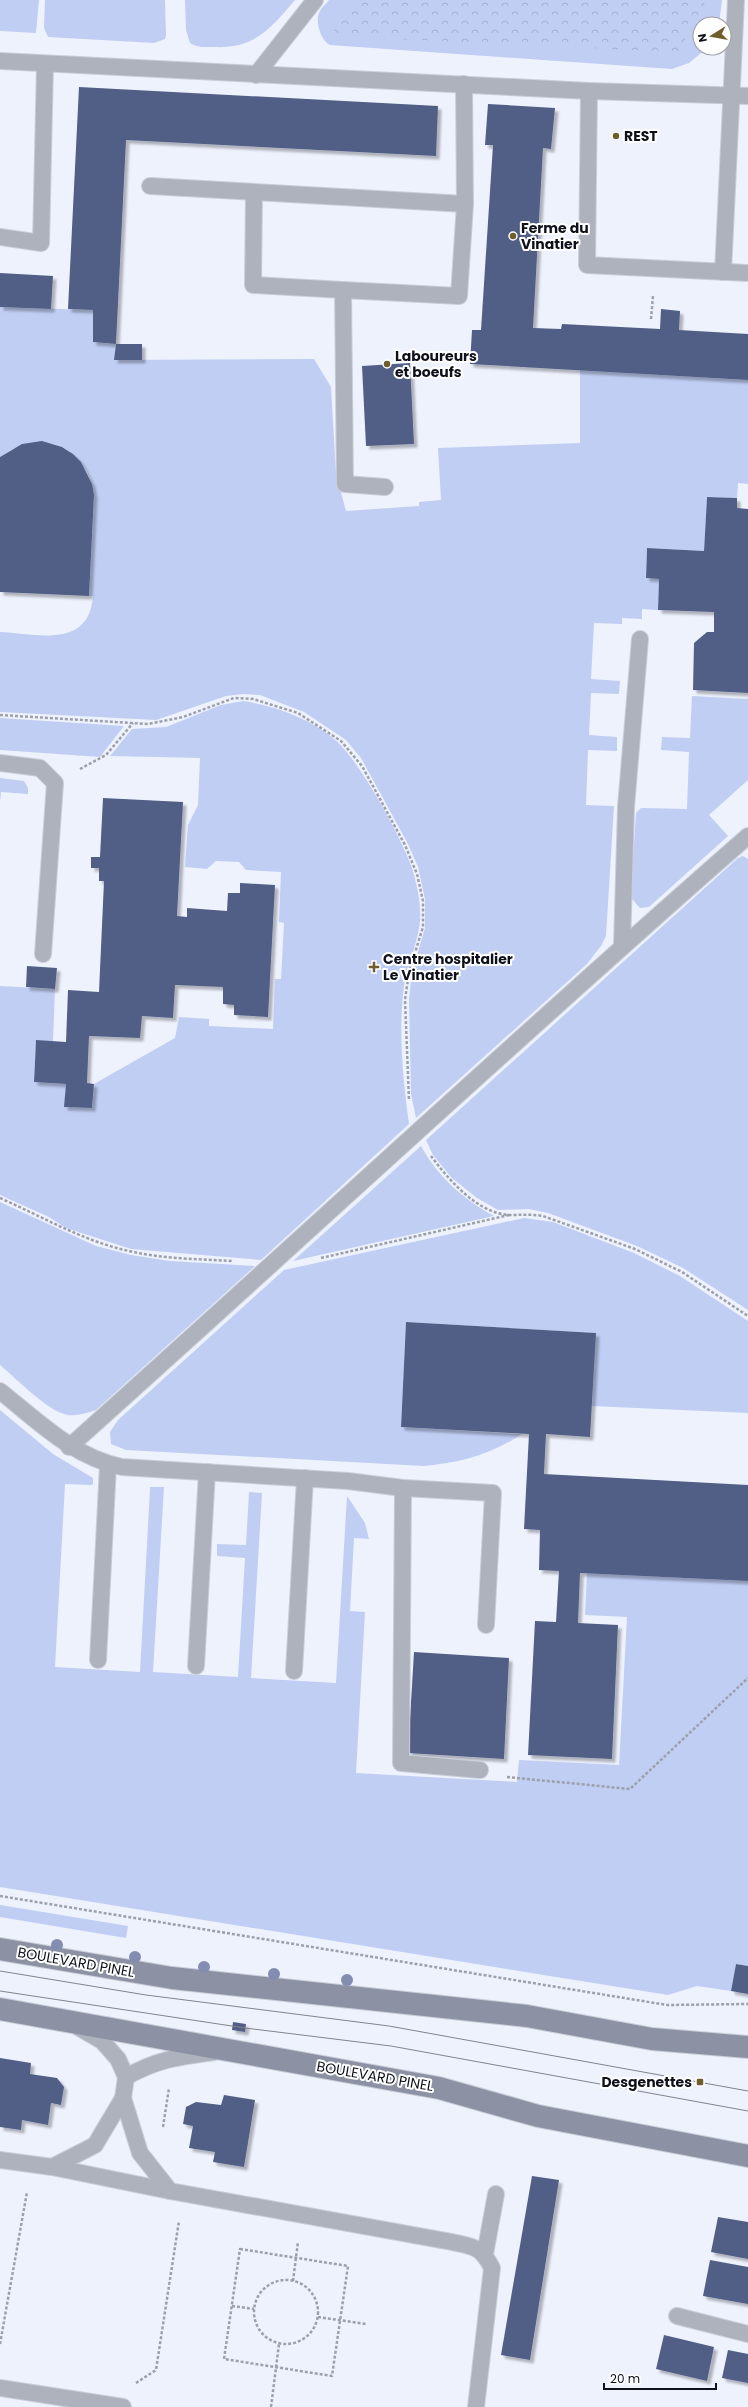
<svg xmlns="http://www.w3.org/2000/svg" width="748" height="2407" font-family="Poppins,sans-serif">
<defs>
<pattern id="park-crowns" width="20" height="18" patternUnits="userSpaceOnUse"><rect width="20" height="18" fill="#c0cef4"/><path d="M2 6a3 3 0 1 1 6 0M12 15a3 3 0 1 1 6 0" fill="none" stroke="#a4b0d1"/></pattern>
<filter id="shadow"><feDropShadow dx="3.5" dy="3.5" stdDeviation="1" flood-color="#0004"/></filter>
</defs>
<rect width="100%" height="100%" fill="#eef2fd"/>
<g fill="#c0cef4">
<path d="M0 0H39L36 33 0 31Z"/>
<path d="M45 0H165L166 35 165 39 154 43 48 37 44 28Z"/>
<path d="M185 0H295C271 28 255 49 214 47 205 47 198 48 190 43L186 30Z"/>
<path d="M329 0H722L719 24H700V48H707L689 63 672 69 330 45C321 41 315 22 319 13 321 8 326 4 329 0Z"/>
<path d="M0 307 93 310V342L116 344 115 360 314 359 331 387 336 474 346 511 419 506V502L441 500 438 448 580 443V370L748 380V484L738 483 737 498 707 497 704 551 647 548 646 578 659 579 658 610 642 609V619L622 618V624L594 623 591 679 620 681 619 694 591 693 589 735 617 737V751L588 750 586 805 614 806 606 936 601 946 587 964 416 1118 411 1094 409 999 412 972 425 928V899L418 867 408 844 361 758 346 740 304 712 260 695 243 694 226 696 156 720 0 712V632C38 634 89 649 93 596H89L94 495C87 444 40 428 0 457Z"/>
<path d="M692 696 748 699V780L709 815 728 836 649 907 640 908 632 899 631 890 636 813 641 808H644L687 809 689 752 661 750 662 737 690 738Z"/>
<path d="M243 701C275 706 309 718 334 739 359 759 401 837 412 868 416 881 420 898 420 912 422 932 408 964 404 986 398 1030 403 1080 409 1124L261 1260 131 1249 66 1228 49 1217 0 1195V986L55 989 53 1041H36L34 1082 66 1084 65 1107 92 1108 94 1084 175 1038 179 1017 209 1019V1026L273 1029 275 979H281L284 923 279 922 281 872 246 870 239 862 216 861 207 869 185 867 188 825 198 805 200 758 110 756 132 729 166 727 221 705Z"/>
<path d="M0 718 124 726 100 757 0 750Z"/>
<path d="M0 778 24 781 28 788V794L1 792 0 802Z"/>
<path d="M743 856 748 859V1310L683 1268 637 1246 548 1213 529 1209 498 1210 477 1198 452 1178 433 1155 426 1140 738 858Z"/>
<path d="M421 1146C438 1177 463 1199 494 1216L293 1261Z"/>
<path d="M0 1202 96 1246 131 1255 170 1261 255 1266 96 1410C87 1413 78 1416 68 1415 48 1412 16 1378 0 1365Z"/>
<path d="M524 1218 553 1222 634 1253 680 1276 748 1321V1413L592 1406 595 1333 406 1322 401 1427 522 1434C492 1454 460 1463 424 1466L126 1450 111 1444 110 1432 118 1420 284 1270Z"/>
<path d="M0 1410 53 1454 93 1478V1484L91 1485 65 1484 55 1667 140 1672 150 1489V1487H164L153 1672 238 1677 245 1558 217 1556V1544L246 1545 249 1492 262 1493 251 1678 336 1683 347 1496 365 1523 369 1539 354 1538 350 1611 365 1612 356 1773 517 1782 519 1760 619 1765 627 1617 585 1615 587 1573 748 1581V1966L736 1964 731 1991 697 1986 668 1995 0 1887Z"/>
<path d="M0 1905 128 1926 126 1938 0 1917Z"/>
</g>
<path fill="url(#park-crowns)" d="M359 0H705L704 7 678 52 330 36Z"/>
<g fill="#515f87" filter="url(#shadow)">
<path d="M79 87 438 106 436 156 126 140 116 344 93 342V310L68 309Z"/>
<path d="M488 104 555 108 551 149 543 148 533 328 561 329 562 324 660 329 661 309 680 311 679 330 748 334V380L470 364 472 330H481L493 145H485Z"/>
<path d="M0 273 53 276 51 309 0 307Z"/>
<path d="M116 344H142V360H114Z"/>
<path d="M410 363 414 444 366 446 362 366Z"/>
<path d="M42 441 62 447 73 454 81 462 92 484 94 495 89 596 0 592V457L22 444Z"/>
<path d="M707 497 737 498V508L748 509V693L693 690 694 643 707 632H714V612L658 610 659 579 646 578 647 548 704 551Z"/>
<path d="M103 798 183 802 177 916 187 917V908L227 911 228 893H240V883L275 885 268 1017 234 1015V1005L223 1004V987L175 985 173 1018 142 1016 140 1038 89 1036 87 1083 94 1084 92 1108 64 1107 66 1084 34 1082 36 1040 66 1042 68 990 99 992 104 881H99V868H91V857H100Z"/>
<path d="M27 966 57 968 55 989 26 987Z"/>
<path d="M406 1322 596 1333 590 1437 546 1434 544 1474 748 1485V1581L580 1573 578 1623 618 1625 612 1759 528 1755 535 1621 556 1622 559 1571 539 1570 540 1530 524 1529 529 1434 401 1427Z"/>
<path d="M414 1652 509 1658 504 1759 408 1753Z"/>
<path d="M736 1964 748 1966V1994L731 1991Z"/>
<path d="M233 2022 246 2024 245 2032 232 2030Z"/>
<path d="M0 2058 31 2063 30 2074 57 2078 64 2087 61 2105 51 2103 48 2125 22 2120 21 2130 0 2127Z"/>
<path d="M224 2095 255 2100 244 2167 213 2162 215 2152 189 2148 193 2126 183 2124 186 2107 196 2102 221 2105Z"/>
<path d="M532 2176 559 2180 530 2360 501 2355Z"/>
<path d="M718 2217 748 2222V2259L711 2252Z"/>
<path d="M710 2260 748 2267V2304L703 2296Z"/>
<path d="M664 2335 714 2347 707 2381 656 2369Z"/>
<path d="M728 2350 748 2354V2383L722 2378Z"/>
</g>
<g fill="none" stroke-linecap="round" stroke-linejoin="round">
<defs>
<g id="service">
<path d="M0 61 589 91 748 96"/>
<path d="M256 75 315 0"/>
<path d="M589 91 587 265 748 273"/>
<path d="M150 186 465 204 464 84"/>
<path d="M254 193 253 285 343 290 345 484 385 487"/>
<path d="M0 237 41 243 45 64"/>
<path d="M723 272 736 0"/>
<path d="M343 290 459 296 465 204"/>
<path d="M0 763 40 768 55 783 43 954"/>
<path d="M622 946 626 807 640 639"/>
<path d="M0 1391C38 1421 73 1457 122 1467L348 1481 403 1488 493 1493 486 1625"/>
<path d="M69 1447C296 1244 519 1036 748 836"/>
<path d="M403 1488 401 1763 480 1770"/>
<path d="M98 1660 108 1465"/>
<path d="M196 1666 207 1472"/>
<path d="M294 1671 305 1478"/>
<path d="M126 2077C158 2059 178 2057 214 2052"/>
<path d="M123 2098 140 2153 170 2191 452 2242C474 2247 481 2246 492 2268L476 2407"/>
<path d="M0 2160 52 2167 95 2145 123 2098 126 2077 118 2059 102 2041 78 2027"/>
<path d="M52 2167 170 2191"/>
<path d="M485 2254 496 2194"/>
<path d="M677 2316 748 2334"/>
<path d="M0 2388 123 2407"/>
</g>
<g id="secondary">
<path d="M0 1949 172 1978 527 2016 652 2039 748 2047"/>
<path d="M0 2009 439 2088 538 2116 748 2156"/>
</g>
</defs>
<use href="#service" stroke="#caced9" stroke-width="18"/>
<use href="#secondary" stroke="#caced9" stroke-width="24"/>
<g stroke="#9ca0aa" stroke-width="2.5" stroke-dasharray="3 2" stroke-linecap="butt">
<path d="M651 319 653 296"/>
<path d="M0 715 148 724 183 717 234 698 253 699 298 713 341 741 362 766 405 845 417 874 423 901V927L409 972 405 1000 409 1100"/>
<path d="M80 769 106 755 133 723"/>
<path d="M431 1156C449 1180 477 1213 509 1215 521 1215 531 1214 543 1216L635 1249 682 1272 748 1316"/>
<path d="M0 1198C43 1217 83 1241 129 1251 163 1259 198 1259 232 1261"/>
<path d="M321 1258 509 1215"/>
<path d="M507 1777 630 1789 748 1678"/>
<path d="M0 1896 667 2005 748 2004"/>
<path d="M163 2127 169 2088"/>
<path d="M240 2249 348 2266 332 2376 224 2359Z"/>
<circle cx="286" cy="2312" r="32"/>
<path d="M293 2281 298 2242"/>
<path d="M232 2306 254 2309"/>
<path d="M318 2317 366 2324"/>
<path d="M0 2344 27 2192"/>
<path d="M136 2383 156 2370 179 2221"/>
<path d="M271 2407 279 2344"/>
</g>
<use href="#service" stroke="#adb2bd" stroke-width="16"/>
<use href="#secondary" stroke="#8c92a3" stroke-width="22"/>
<g stroke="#80848e" stroke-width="1">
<path d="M0 1971 146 1995 389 2026 748 2091"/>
<path d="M0 1991 245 2028 391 2046 748 2111"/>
</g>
</g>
<g fill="#828db1">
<circle cx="57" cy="1945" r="6"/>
<circle cx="135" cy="1957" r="6"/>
<circle cx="204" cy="1967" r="6"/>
<circle cx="274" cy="1974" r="6"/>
<circle cx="347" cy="1980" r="6"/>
</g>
<g fill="#705d2b" stroke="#fff" stroke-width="1.5">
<circle cx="616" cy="136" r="4"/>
<circle cx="513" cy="236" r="4"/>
<circle cx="387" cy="364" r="4"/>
<path d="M372 961h4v4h4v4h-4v4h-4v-4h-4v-4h4z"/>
<rect x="696" y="2078" width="8" height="8" rx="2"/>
</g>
<g text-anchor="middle" stroke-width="4" stroke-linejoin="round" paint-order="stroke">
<g font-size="14" font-weight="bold" fill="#0e111a" stroke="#fff" text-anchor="start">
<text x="624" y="141">REST</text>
<text x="521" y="233">Ferme du<tspan x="521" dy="16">Vinatier</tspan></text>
<text x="395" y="361">Laboureurs<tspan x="395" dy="16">et boeufs</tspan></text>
<text x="383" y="964">Centre hospitalier<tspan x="383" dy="16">Le Vinatier</tspan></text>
<text x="692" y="2087" text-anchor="end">Desgenettes</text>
</g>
<g font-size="14" fill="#0e111a" stroke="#fff">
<text transform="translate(76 1962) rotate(10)" y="5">BOULEVARD PINEL</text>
<text transform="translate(375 2076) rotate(10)" y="5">BOULEVARD PINEL</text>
</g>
</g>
<g transform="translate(712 36) rotate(259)"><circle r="19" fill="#ffffff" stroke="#9fa0a3"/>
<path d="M0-3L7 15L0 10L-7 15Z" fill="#705d2b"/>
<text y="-6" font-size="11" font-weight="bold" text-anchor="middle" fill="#0e111a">N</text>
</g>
<path d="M604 2383v6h112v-6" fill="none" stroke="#0e111a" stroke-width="2"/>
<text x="610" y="2383" font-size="12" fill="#0e111a" stroke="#ffffff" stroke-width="3" paint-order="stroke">20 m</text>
</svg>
